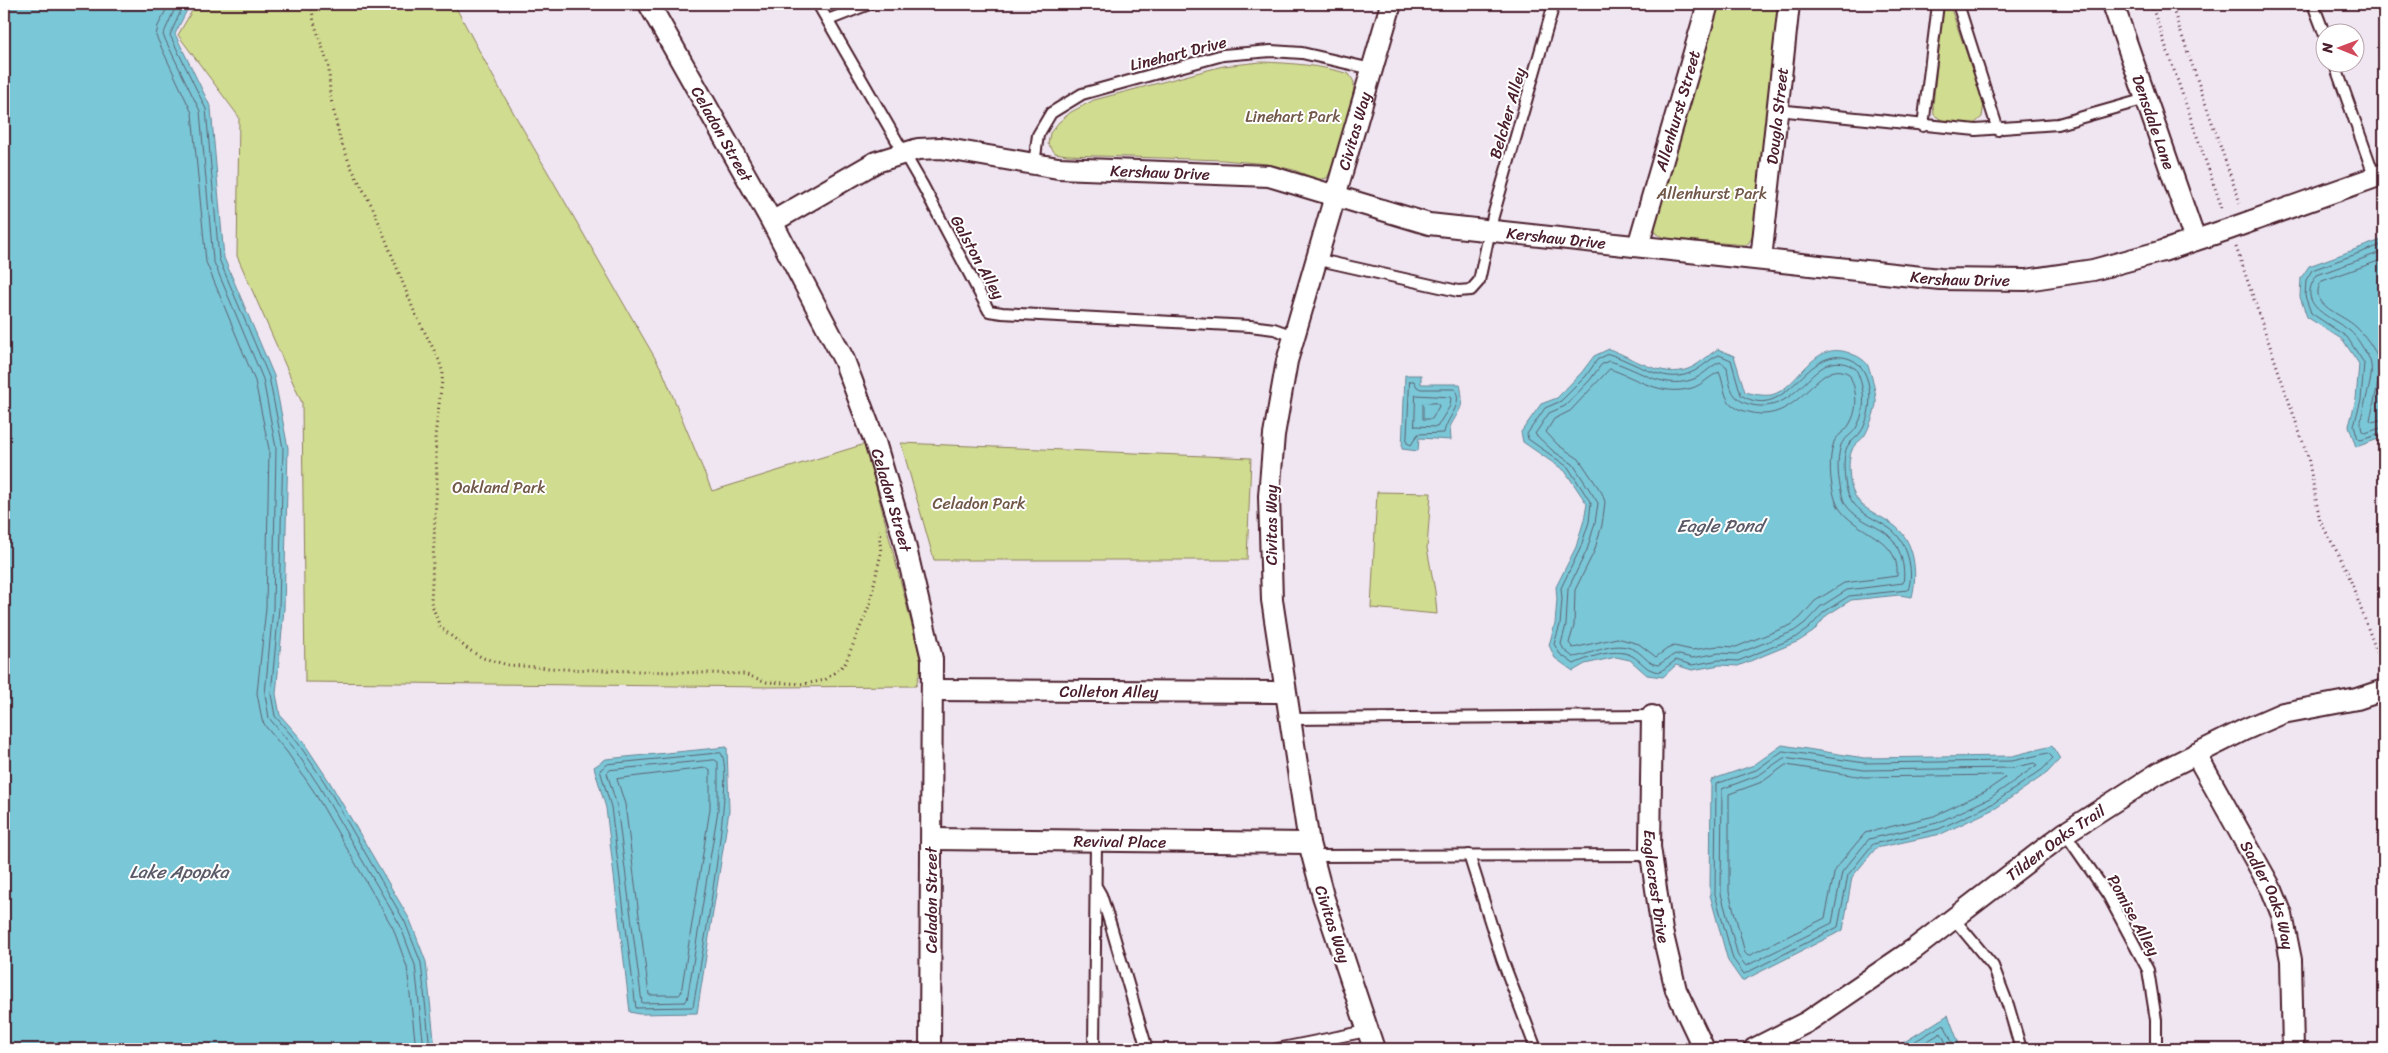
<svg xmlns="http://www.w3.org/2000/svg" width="2388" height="1053" font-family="Sriracha,sans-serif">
<rect width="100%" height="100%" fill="#f0e6f2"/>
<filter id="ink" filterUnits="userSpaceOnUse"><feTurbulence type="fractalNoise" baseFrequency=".02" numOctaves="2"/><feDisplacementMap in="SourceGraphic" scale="10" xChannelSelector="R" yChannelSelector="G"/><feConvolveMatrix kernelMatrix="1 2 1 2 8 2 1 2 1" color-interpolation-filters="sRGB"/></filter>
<g filter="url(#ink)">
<g fill="#d0dc90" stroke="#8d7e5e">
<path d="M196 4H454L501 91 662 370 712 491 865 444 922 664 916 686 769 687 305 682 302 403 237 256 239 117 178 35Z"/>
<path d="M1719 4H1779L1754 235 1747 245 1669 239 1656 234 1654 226Z"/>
<path d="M1945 4 1950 6 1984 103 1982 117 1974 124 1945 122 1934 115 1933 105 1943 6Z"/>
<path d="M1261 62C1291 63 1320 65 1349 74L1354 82C1354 107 1339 156 1327 178L1318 180 1294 170 1267 164 1223 160 1067 155 1055 153 1048 144 1050 133 1059 122 1071 112 1094 100 1223 66Z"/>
<path d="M901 443 1251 458 1247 560H934Z"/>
<path d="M1377 492 1431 493 1427 548 1435 591 1437 614 1371 608Z"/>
</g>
<g fill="#7ac7d8" stroke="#678493">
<path d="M4 4H190L175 34 211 108 224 258 274 376 288 448 284 609 276 694 280 715 302 740 329 781 410 920 426 962 435 1049H4Z"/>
<path d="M2384 239V437L2356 447 2349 426 2356 399 2359 364 2343 340 2307 317 2300 297 2301 278 2309 266Z"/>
<path d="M1609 349C1631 357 1663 379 1688 369 1699 365 1708 355 1718 349L1734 356 1745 392C1753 394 1762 396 1771 395 1801 388 1812 335 1854 355 1858 356 1865 361 1867 364 1871 371 1877 396 1876 404 1875 412 1870 425 1866 433 1863 440 1854 443 1852 450 1848 459 1849 470 1850 480 1854 508 1872 510 1892 524 1915 539 1918 573 1912 597L1899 595 1851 600 1827 615 1813 632 1799 641 1738 666 1720 665 1692 670 1676 665 1663 677 1647 675 1630 660 1616 657 1585 664 1573 671 1555 658 1549 645 1555 624 1557 599 1556 587 1576 547 1584 520 1587 504 1565 471 1523 442 1521 432 1541 404 1557 398 1582 372 1594 356Z"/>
<path d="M1405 375H1421V384H1460C1465 409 1460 407 1450 427L1451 440 1419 438 1418 451 1402 449Z"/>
<path d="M1782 745 1864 758 2012 756 2052 746 2060 759 2047 773 1996 808 1941 834 1876 848 1852 877 1843 930 1742 981 1728 961 1710 895 1711 780 1754 765Z"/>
<path d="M727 747 729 811 697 1013 639 1014 630 1012 606 808 594 767 606 759Z"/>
<path d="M1948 1015 1961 1049H1893Z"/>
</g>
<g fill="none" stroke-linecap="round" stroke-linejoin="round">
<g stroke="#5d6270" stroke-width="1">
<path d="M169 4 158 26 156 36 192 113 206 262 255 381 269 449 266 608 257 693 262 720 266 727 287 752 313 790 393 928 407 967 416 1049"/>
<path d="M177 4 163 35 200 111 213 260 263 379 276 448 273 608 265 694 269 718 293 747 319 786 400 925 415 965 424 1049"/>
<path d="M184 4 170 35 206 109 219 259 269 377 283 448 279 608 271 694 275 716 298 743 325 783 405 922 421 963 430 1049"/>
<path d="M2384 244 2312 270 2306 280 2305 296 2311 313 2347 337 2364 363 2361 400 2354 425 2358 439 2361 440 2384 433"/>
<path d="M2384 251 2317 275C2294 306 2332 317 2350 331 2357 337 2363 348 2368 356 2380 376 2356 412 2362 431L2365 433 2384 427"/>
<path d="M2384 259 2322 281C2305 305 2345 315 2356 327 2364 334 2375 349 2378 359 2382 375 2373 404 2370 420L2372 422 2384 419"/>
<path d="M1609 354C1633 361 1664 385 1690 373 1701 369 1709 359 1719 355L1731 360 1741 395C1789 425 1805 342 1850 359 1875 368 1874 415 1860 433 1857 438 1850 441 1847 447 1843 456 1844 470 1845 481 1849 510 1867 514 1889 528 1907 540 1915 571 1908 590L1849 596 1824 612 1809 628 1797 637 1738 661 1719 660 1692 665 1676 660 1660 672C1645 670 1646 665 1634 657 1618 646 1590 657 1574 664L1560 654 1554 644 1560 625 1562 599 1561 588 1580 549 1589 522 1591 503 1568 467 1528 439 1527 434 1545 408 1561 401 1586 376 1597 360Z"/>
<path d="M1609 361C1636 367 1660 390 1691 380 1702 377 1710 366 1720 362L1727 367C1730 386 1730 400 1752 405 1803 416 1814 340 1856 369 1865 389 1867 409 1856 428 1852 435 1844 438 1841 445 1836 461 1838 479 1842 495 1847 517 1871 522 1887 534 1900 544 1906 568 1903 583L1847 590 1820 607 1805 623 1794 631 1737 654 1719 653 1692 658 1675 654 1658 665C1648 664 1644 655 1635 650 1613 639 1593 655 1573 657L1564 650 1561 644 1566 625 1568 589 1587 550 1595 523 1598 503 1573 464 1553 451 1535 434 1549 413 1565 406 1590 380 1601 365Z"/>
<path d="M1610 369C1637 378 1660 397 1692 388 1702 385 1710 376 1719 372 1724 382 1723 396 1731 404 1737 410 1745 411 1753 413 1801 423 1819 355 1849 374 1857 390 1859 409 1849 425 1845 432 1837 435 1834 442 1828 460 1830 482 1835 499 1845 533 1901 533 1897 576L1844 583 1815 601 1800 618 1791 625 1736 647 1718 646 1692 650 1674 646 1667 649 1656 657 1639 644 1617 638 1573 648 1569 643 1574 626 1575 590 1594 552 1602 525 1605 502 1602 493 1579 459 1558 445 1546 432 1554 419 1570 411Z"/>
<path d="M1410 381H1414L1417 387 1421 389H1455C1464 405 1446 418 1444 433L1418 434 1411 445 1407 443Z"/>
<path d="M1416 395 1451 397 1450 406 1437 427 1415 426Z"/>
<path d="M1437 403 1439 406 1432 419H1423V404Z"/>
<path d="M1783 751 1865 763 2012 761 2048 753 2053 758 2043 769 1994 803 1939 829 1873 844 1848 875 1838 927 1744 974 1733 959 1715 894 1716 784 1756 770Z"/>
<path d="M721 753C737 771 699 972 693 1007L636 1008 611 807 600 770 608 764Z"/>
<path d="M1784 758 1864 770 2012 768 2034 763 2037 765 1990 798 1937 823 1869 839 1842 872 1832 923 1746 966 1738 956 1721 894 1722 789 1759 775Z"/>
<path d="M715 760 718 762V810L687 1000 685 1002 642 1003 617 806 607 773 610 770Z"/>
<path d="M1786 765 1864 777 2002 775 2005 778 1986 791 1934 816 1865 833 1835 869 1825 918 1748 956 1745 953 1729 892V794L1762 782Z"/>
<path d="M708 768 710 770V809L681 993 679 995H649L625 804 617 779Z"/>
<path d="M1902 1049 1944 1024 1955 1049"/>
<path d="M1914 1049 1941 1033 1949 1049"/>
</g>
<defs>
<g id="lane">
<path d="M818 4 923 186 989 311 1002 313 1250 326 1274 329 1294 336"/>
<path d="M1958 4 1998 130"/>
<path d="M2313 4 2326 38"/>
<path d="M828 20 869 4"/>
<path d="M2334 62 2375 178"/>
<path d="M1777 110 1976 130 2058 124 2146 99"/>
<path d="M1923 126 1938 4"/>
<path d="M1034 164 1038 135 1051 113 1082 94 1223 55 1271 51 1302 53 1372 69"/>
<path d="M1315 259 1458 291 1471 290 1479 281 1493 216 1554 4"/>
<path d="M1289 719 1652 716"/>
<path d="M2065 833 2108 895 2148 970 2156 1020V1049"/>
<path d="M1469 855 1502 959 1536 1049"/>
<path d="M1312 856 1651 855"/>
<path d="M1097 888 1101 895 1111 926 1147 1049"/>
<path d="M1954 919 1993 966 2008 1005 2021 1049"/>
<path d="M1094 1049 1096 841"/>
<path d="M1277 1049 1367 1031"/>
</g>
<g id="street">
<path id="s1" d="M649 4 772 222 844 360 875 442 903 536 932 659 930 1049"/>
<path id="s2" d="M2113 4 2195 240"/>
<path id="s3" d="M772 222 876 162 918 149 941 148 1058 168 1269 176 1429 224 1940 279 2026 280 2093 270 2163 251 2229 229 2384 174"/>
<path id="s4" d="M1638 246 1708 4"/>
<path id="s5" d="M1761 259 1789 4"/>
<path id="s6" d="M934 690 1284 692"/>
<path id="s7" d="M1652 716 1650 847 1662 931 1676 990 1704 1049"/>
<path id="s8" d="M2196 754 2272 890 2282 915 2291 960 2293 1049"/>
<path id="s9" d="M932 839 1309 843"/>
<path id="s10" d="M1374 1049 1323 896 1309 843 1272 600 1269 496 1274 435 1287 361 1391 4"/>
<path id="s11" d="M1754 1049 1807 1022 1914 949 2065 833 2160 772 2244 730 2283 713 2357 699 2384 690"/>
</g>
</defs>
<use href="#lane" stroke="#4a1f2b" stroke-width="14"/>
<use href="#street" stroke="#4a1f2b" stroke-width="24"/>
<g stroke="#4a1f2b" stroke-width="3" stroke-dasharray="1 4" stroke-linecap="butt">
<path d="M311 4 314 22 329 68 330 95 340 139 351 167 374 210 414 311 439 360 443 373 435 436 437 477 431 602 440 627 469 650 483 658 508 665 563 669 744 674 767 682 805 684 825 680 845 664 869 606 881 553 879 530"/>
<path d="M2151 4 2223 211"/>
<path d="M2171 4 2240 203"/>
<path d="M2236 247 2308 457 2320 521 2346 568 2384 672"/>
</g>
<use href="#lane" stroke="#fff" stroke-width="10"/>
<use href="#street" stroke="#fff" stroke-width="20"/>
</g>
</g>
<g text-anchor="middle" stroke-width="4" stroke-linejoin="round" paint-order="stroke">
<g font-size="16" fill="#4a1f2b" stroke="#fff">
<text transform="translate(1178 53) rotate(-14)" y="6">Linehart Drive</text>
<text dy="6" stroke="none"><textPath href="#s4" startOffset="141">Allenhurst Street</textPath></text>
<text transform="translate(1507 113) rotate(-74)" y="6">Belcher Alley</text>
<text dy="6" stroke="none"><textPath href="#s5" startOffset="144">Dougla Street</textPath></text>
<text dy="6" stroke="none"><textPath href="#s2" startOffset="125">Densdale Lane</textPath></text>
<text dy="6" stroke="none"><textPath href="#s10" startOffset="942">Civitas Way</textPath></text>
<text dy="6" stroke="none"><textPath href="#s1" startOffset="149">Celadon Street</textPath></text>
<text dy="6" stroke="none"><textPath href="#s3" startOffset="408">Kershaw Drive</textPath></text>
<text dy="6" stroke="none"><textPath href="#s3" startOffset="812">Kershaw Drive</textPath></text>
<text transform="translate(978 257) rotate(61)" y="6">Galston Alley</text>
<text dy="6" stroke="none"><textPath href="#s3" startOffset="1218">Kershaw Drive</textPath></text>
<text dy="6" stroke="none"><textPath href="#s1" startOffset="554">Celadon Street</textPath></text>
<text transform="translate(1271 525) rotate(-90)" y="6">Civitas Way</text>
<text dy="6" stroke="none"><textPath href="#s6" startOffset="175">Colleton Alley</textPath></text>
<text dy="6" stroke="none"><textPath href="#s9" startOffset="188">Revival Place</textPath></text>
<text dy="6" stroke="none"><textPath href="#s11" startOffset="366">Tilden Oaks Trail</textPath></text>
<text dy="6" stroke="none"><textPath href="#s7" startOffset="171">Eaglecrest Drive</textPath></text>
<text dy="6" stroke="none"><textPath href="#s8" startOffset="159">Sadler Oaks Way</textPath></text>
<text transform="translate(931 900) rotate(-90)" y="6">Celadon Street</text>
<text transform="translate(2134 915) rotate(61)" y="6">Pomise Alley</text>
<text transform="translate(1333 924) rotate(72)" y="6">Civitas Way</text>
</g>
<g font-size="16" fill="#725849" stroke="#fff">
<text x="1293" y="122">Linehart Park</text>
<text x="1712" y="199">Allenhurst Park</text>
<text x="499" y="493">Oakland Park</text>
<text x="979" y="509">Celadon Park</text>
</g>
<g font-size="18" font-style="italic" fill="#5b5a68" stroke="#fff">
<text x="1720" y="532">Eagle Pond</text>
<text x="179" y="878">Lake Apopka</text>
</g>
</g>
<rect width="2388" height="1053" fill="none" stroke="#fff" stroke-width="20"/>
<rect x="10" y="10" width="2368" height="1033" fill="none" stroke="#4a1f2b" stroke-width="2" filter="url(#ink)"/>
<g transform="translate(2340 48) rotate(271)"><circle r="24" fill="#ffffff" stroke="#b7a5aa"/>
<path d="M0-4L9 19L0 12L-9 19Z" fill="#d1495b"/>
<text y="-8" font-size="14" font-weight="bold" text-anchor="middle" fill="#4a1f2b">N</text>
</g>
</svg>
